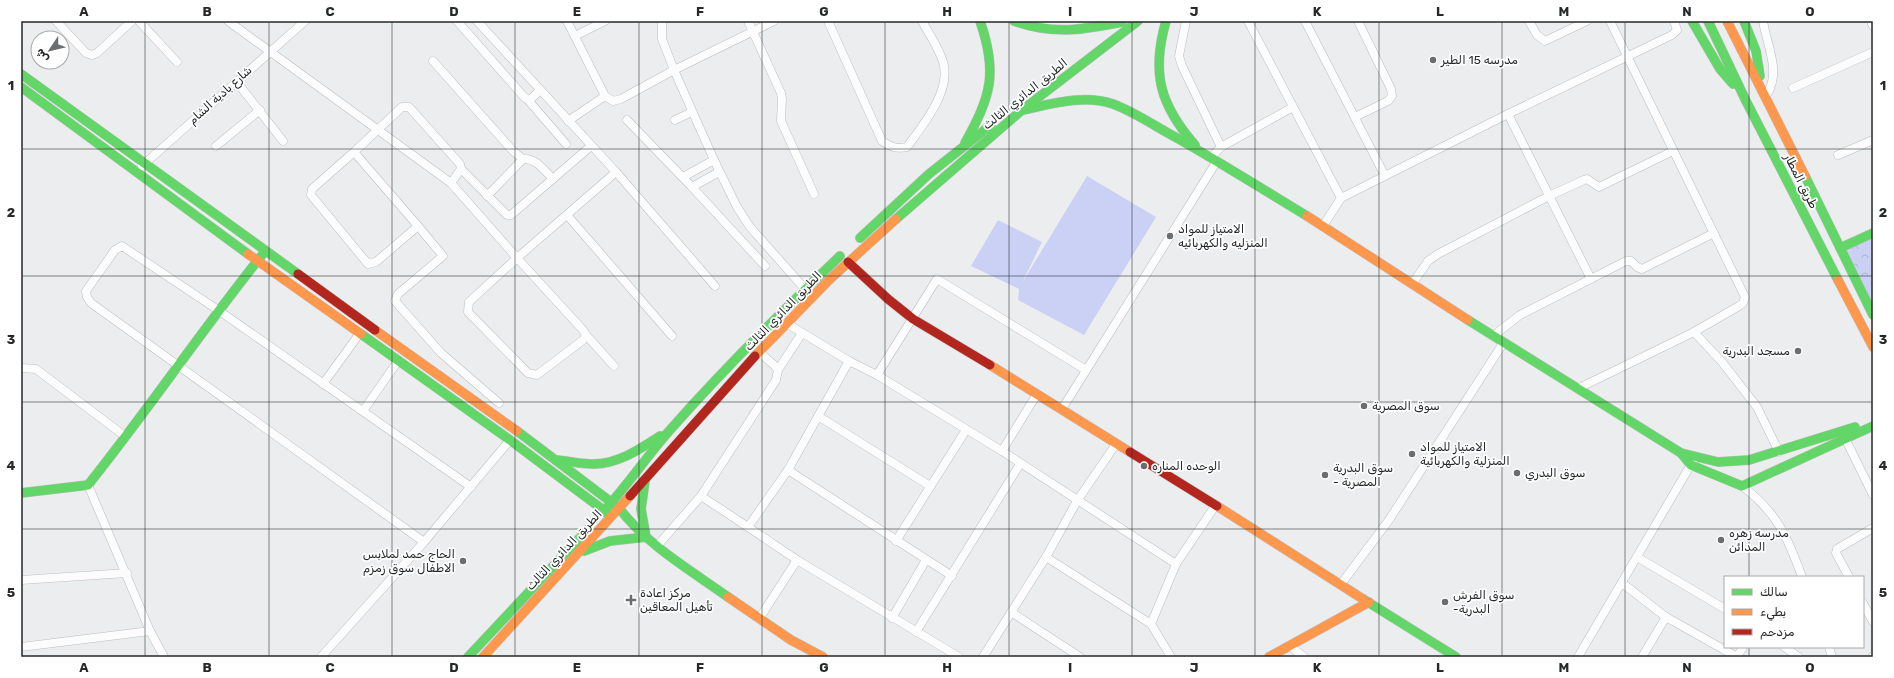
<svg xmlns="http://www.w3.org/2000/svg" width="1894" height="678" font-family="Rubik,'Noto Naskh Arabic',sans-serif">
<defs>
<pattern id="park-crowns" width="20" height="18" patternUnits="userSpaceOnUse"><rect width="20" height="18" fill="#cbd1f4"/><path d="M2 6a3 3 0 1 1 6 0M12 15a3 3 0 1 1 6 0" fill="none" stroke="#aeb3d1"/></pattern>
</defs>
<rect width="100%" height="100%" fill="#ebedef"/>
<path fill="url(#park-crowns)" d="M1873 235V311L1842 248Z"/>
<path fill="#cbd1f4" d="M1087 176 1156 217 1084 335 1018 300 1019 289 971 266 998 220 1042 242 1022 283Z"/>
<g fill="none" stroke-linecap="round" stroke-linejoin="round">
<defs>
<g id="street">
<path d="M56 21 86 53 92 55 97 53 132 21"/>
<path d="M139 21 177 62"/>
<path d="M228 21 451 183 517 258 616 172 477 21"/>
<path d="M457 21 525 98 531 99 539 91"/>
<path d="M567 21 605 96 568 121"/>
<path d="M662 21V39L674 70 774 21"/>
<path d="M748 21 781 93 782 99 781 121 814 194"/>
<path d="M828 21 882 141C891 147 896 149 907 147 922 126 952 91 943 62 939 48 929 34 922 21"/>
<path d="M1186 21 1179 56 1182 66 1221 147"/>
<path d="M1248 21 1341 198"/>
<path d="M1305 21 1385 176"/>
<path d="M1529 21 1537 35 1545 41 1587 21"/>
<path d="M1763 21C1767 47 1782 72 1766 96"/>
<path d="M1871 21 1873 26"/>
<path d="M575 36 605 21"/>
<path d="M433 61 513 151 523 159C536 158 544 170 553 179"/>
<path d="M236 81 283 141"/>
<path d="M1793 88 1873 52"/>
<path d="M605 96 613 101 621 99 674 70 714 160 737 207 750 227 805 289"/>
<path d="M528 100 566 144"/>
<path d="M1508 114 1591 279"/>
<path d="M1355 117 1388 101 1392 96 1391 89 1358 21"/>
<path d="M627 120 692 187 765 266"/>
<path d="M675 120 692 112"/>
<path d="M216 146 260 110"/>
<path d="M354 152 418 226 376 262 368 264 311 195 312 189 354 152 402 107H409L460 164 461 169 451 183"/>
<path d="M1838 155 1873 140"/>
<path d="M1211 158 1221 147 1293 107"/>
<path d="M142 166 305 21"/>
<path d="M461 169 507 215H511L591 146"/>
<path d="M616 172 715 286"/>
<path d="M683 177 714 160"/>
<path d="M692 187 719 172"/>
<path d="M487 196 523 159"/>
<path d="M567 215 672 336"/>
<path d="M418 226 443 256 398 294 395 301 441 353 499 403"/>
<path d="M1323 226 1341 198 1508 114 1672 35 1677 30 1674 21"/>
<path d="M517 258 583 330 586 335 583 340 537 375 528 373 468 312 469 302Z"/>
<path d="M1413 283 1428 261 1438 254 1549 196 1584 180 1587 179 1599 187 1673 151"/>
<path d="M786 323 849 361 877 375"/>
<path d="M1694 332 1722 362 1757 407 1779 452"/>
<path d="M586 335 614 366"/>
<path d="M1493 336 1520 315 1626 261H1631L1637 267 1642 269 1714 233"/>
<path d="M21 368 36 369 126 437"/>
<path d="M778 370 802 333"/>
<path d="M323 384 360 333"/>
<path d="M1579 388 1694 332 1739 306 1743 303 1745 297 1610 21"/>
<path d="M1037 394 1002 451 877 375 937 279 1086 370"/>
<path d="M1062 409 1217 161"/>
<path d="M363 411 398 361"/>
<path d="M818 416 930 486"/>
<path d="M1843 434 1873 495"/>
<path d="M1002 451 1176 564 1215 506"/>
<path d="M788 470 849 361"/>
<path d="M88 485 150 631 164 657"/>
<path d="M1742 486C1777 512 1788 538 1802 577"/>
<path d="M748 527 701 496 776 380 778 370 774 365 759 352"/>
<path d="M896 541 966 430"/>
<path d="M424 542 91 303 87 297 86 291 115 250 122 246 218 310 471 487"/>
<path d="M657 546 701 496"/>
<path d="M1046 557 1151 624 1171 657"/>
<path d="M1637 557 1725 609"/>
<path d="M797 560 748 527 788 470 952 576"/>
<path d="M1849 577 1836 553 1837 549 1873 528"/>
<path d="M21 580 127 573"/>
<path d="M1622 583 1666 617 1737 657"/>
<path d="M1341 584 1389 520 1504 342"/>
<path d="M1863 603 1873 622"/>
<path d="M1011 612 1080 657"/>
<path d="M892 618 926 560"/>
<path d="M759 619 797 560 959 657"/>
<path d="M1151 624 1176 564"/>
<path d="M916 632 1020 464"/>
<path d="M1290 646 1304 657"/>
<path d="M21 647 150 631"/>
<path d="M1784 647 1799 657"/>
<path d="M1829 647 1832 657"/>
<path d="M321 657 424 542 510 440"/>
<path d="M983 657 1046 557 1077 501 1116 444"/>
<path d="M1578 657 1693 461"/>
<path d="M1642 657 1666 617"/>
<path d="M1737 657 1743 647"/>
<path d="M1872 657 1873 656"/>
</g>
<g id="fast">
<path d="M1014 21C1053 35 1082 30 1122 22"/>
<path d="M1166 21C1151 73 1160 105 1195 145"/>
<path d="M1692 21 1720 69 1733 84"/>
<path d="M1708 21 1746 101 1838 280"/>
<path d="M1744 21 1756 51 1760 76"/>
<path d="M21 74 298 274"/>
<path d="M21 87 248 254"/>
<path d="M1023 110C1051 104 1084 94 1113 104 1135 112 1156 127 1177 138 1221 163 1264 190 1307 216"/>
<path d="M965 143C991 96 998 73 980 21"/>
<path d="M1805 176 1873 315"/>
<path d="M896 219 1022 110 1138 21"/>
<path d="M860 238 929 174 991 125"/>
<path d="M1840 248 1873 233"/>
<path d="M1468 320 1681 453 1691 465 1742 486 1873 426"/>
<path d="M361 334 510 440 610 515"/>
<path d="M517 431 619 508C647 545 690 570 728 597"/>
<path d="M1681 453 1718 462 1749 460 1855 427"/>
<path d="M556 460C569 461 581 464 594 464 618 464 640 449 660 436"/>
<path d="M21 493 88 485C148 410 202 330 262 255"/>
<path d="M603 512C627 486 647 456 670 430 724 369 781 312 840 256"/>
<path d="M584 551 610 541 646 537 641 509 645 481"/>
<path d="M1363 599 1456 657"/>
<path d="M468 657 588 529"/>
</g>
<g id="slow">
<path d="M1727 21 1805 176"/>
<path d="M1307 216 1468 320"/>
<path d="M248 254 361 334"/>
<path d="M1838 280 1873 347"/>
<path d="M375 330 517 431"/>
<path d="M755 356 829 280 896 219"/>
<path d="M990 365 1130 452"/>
<path d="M1217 506 1363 599"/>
<path d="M728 597 791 640 823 657"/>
<path d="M483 657 630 496"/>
<path d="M1269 657 1369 602"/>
</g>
<g id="jam">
<path d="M848 262 888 299 913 319 990 365"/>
<path d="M298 274 375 330"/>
<path d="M1130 452 1217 506"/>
<path d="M630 496 755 356"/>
</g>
</defs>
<use href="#street" stroke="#bcbebf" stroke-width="9"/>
<use href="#fast" stroke="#bcbebf" stroke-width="10"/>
<use href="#slow" stroke="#bcbebf" stroke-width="10"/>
<use href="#jam" stroke="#bcbebf" stroke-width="10"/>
<use href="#street" stroke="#fcfcfd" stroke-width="8"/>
<use href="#fast" stroke="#63d668" stroke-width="9"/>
<use href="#slow" stroke="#ff974d" stroke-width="9"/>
<use href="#jam" stroke="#b3261e" stroke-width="9"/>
</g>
<path fill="none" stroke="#262829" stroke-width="1" stroke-opacity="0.55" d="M145 21V657M269 21V657M392 21V657M515 21V657M639 21V657M762 21V657M885 21V657M1009 21V657M1132 21V657M1255 21V657M1379 21V657M1502 21V657M1625 21V657M1749 21V577M21 149H1873M21 276H1873M21 402H1873M21 529H1873M1749 647V657"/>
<g fill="#6b6d6e" stroke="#fff" stroke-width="1.5">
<circle cx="1433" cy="60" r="4"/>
<circle cx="1170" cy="236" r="4"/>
<circle cx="1798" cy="351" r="4"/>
<circle cx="1364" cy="406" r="4"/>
<circle cx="1412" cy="454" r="4"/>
<circle cx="1144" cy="466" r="4"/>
<circle cx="1517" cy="473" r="4"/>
<circle cx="1325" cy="475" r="4"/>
<circle cx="1721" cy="540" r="4"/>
<circle cx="463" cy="561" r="4"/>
<path d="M629 594h4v4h4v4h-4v4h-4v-4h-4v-4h4z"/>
<circle cx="1445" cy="602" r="4"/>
</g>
<g text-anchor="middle" stroke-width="3.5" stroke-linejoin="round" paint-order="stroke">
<g font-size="12" fill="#262829" stroke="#fff" text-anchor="start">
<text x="1441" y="64">مدرسه 15 الطير</text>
<text x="1178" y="233">الامتياز للمواد<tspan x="1178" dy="14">المنزليه والكهربائيه</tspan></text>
<text x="1790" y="355" text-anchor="end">مسجد البدرية</text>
<text x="1372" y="410">سوق المصرية</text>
<text x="1420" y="451">الامتياز للمواد<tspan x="1420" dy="14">المنزلية والكهربائية</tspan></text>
<text x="1152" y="470">الوحده المناره</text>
<text x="1333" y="472">سوق البدرية<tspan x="1333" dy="14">- المصرية</tspan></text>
<text x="1525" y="477">سوق البدري</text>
<text x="1729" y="537">مدرسه زهره<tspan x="1729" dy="14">المدائن</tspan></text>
<text x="455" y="558" text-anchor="end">الحاج حمد لملابس<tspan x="455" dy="14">الاطفال سوق زمزم</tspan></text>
<text x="640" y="597">مركز اعادة<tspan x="640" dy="14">تأهيل المعاقين</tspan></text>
<text x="1453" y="599">سوق الفرش<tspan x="1453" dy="14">-البدرية</tspan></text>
</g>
<g font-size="12" fill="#262829" stroke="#fff">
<text transform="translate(1025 94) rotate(-39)" y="4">الطريق الدائري الثالث</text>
<text transform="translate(220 95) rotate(-42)" y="4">شارع بادية الشام</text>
<text transform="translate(1801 181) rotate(63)" y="4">طريق المطار</text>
<text transform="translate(783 311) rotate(-46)" y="4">الطريق الدائري الثالث</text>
<text transform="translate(564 550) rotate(-47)" y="4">الطريق الدائري الثالث</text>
</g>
</g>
<rect width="1894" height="678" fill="none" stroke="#ffffff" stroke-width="44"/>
<rect x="1724" y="576" width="140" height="72" fill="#ffffff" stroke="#a8a9a9"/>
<rect x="1732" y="589" width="20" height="6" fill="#63d668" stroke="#a8a9a9"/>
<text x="1760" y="596" font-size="12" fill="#262829">سالك</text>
<rect x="1732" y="609" width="20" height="6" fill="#ff974d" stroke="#a8a9a9"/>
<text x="1760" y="616" font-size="12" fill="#262829">بطيء</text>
<rect x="1732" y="629" width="20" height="6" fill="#b3261e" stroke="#a8a9a9"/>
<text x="1760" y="636" font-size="12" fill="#262829">مزدحم</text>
<g transform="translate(50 50) rotate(235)"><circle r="19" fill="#ffffff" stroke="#a8a9a9"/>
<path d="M0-3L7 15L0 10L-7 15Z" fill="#6b6d6e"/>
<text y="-6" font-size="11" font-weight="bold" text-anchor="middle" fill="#262829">ش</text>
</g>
<rect x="22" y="22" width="1850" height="634" fill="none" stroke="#262829" stroke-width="1.5"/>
<g font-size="13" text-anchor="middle" font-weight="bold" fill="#262829">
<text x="84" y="16">A</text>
<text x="207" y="16">B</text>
<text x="330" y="16">C</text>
<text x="454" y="16">D</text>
<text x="577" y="16">E</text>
<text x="700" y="16">F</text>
<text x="824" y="16">G</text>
<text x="947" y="16">H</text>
<text x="1070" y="16">I</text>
<text x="1194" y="16">J</text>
<text x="1317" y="16">K</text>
<text x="1440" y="16">L</text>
<text x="1564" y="16">M</text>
<text x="1687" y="16">N</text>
<text x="1810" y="16">O</text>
<text x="11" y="90">1</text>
<text x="1883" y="90">1</text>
<text x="11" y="217">2</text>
<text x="1883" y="217">2</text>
<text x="11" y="344">3</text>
<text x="1883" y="344">3</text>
<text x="11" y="470">4</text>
<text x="1883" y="470">4</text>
<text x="11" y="597">5</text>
<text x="1883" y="597">5</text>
<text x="84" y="672">A</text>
<text x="207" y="672">B</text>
<text x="330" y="672">C</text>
<text x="454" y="672">D</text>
<text x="577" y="672">E</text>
<text x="700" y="672">F</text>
<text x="824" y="672">G</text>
<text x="947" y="672">H</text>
<text x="1070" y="672">I</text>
<text x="1194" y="672">J</text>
<text x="1317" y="672">K</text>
<text x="1440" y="672">L</text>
<text x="1564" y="672">M</text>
<text x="1687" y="672">N</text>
<text x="1810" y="672">O</text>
</g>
</svg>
